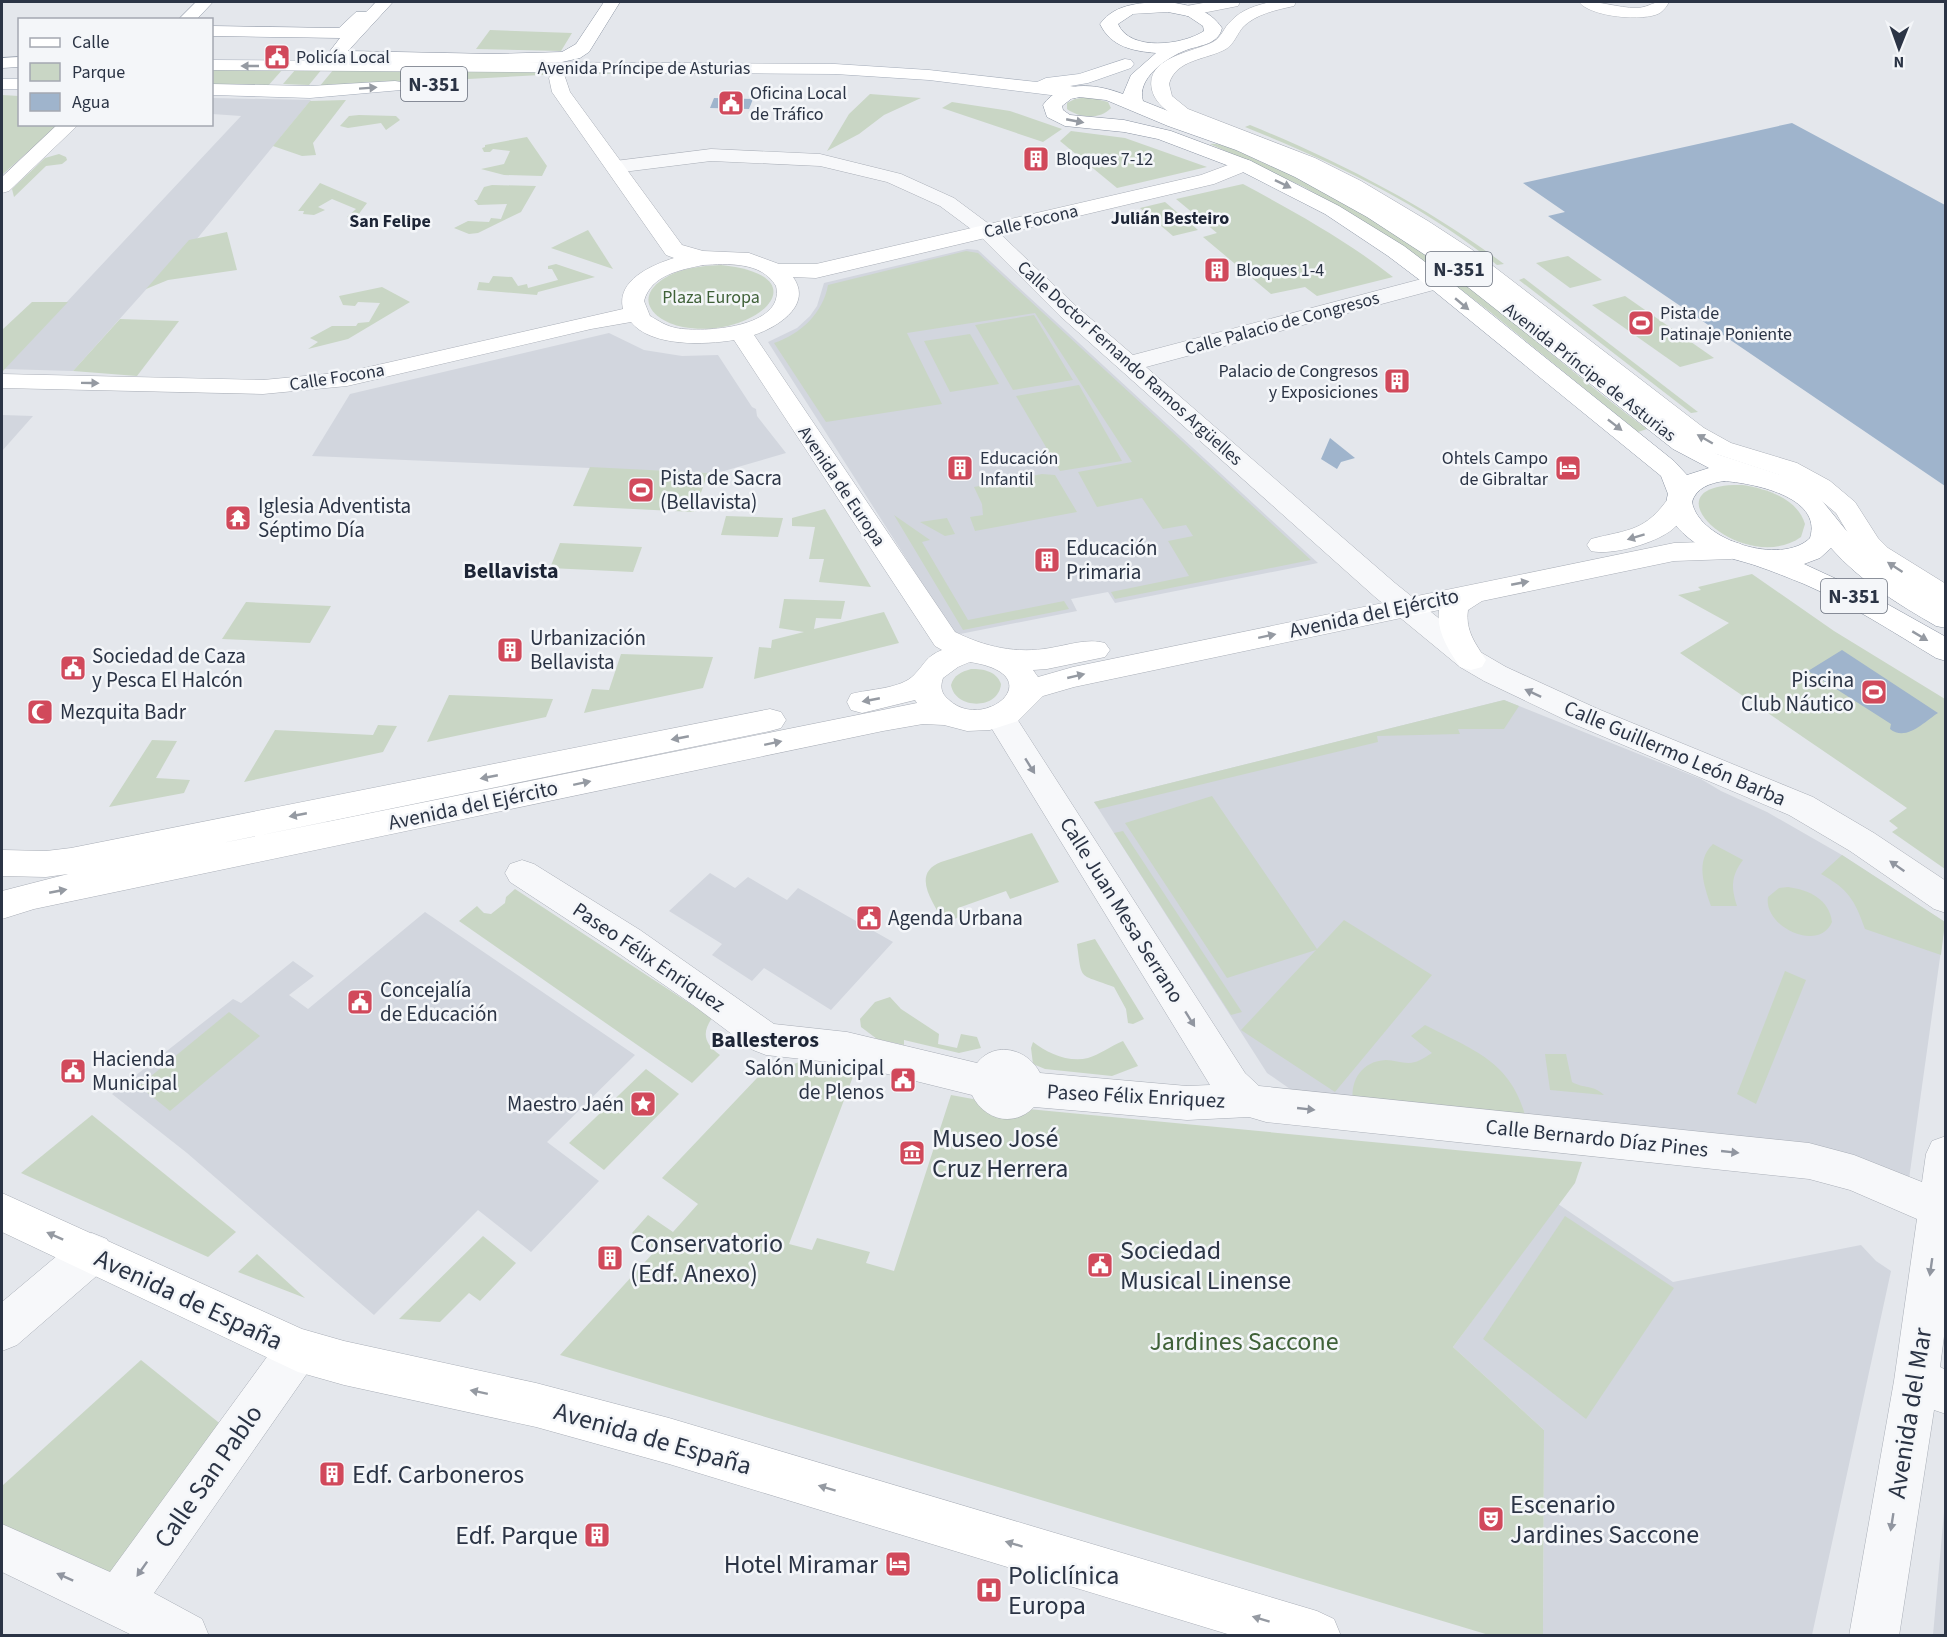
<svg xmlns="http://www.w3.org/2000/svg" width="1947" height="1637" font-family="'Source Sans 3',sans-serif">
<rect width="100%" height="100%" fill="#e4e7ec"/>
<g fill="#d2d6de">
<path d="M212 98 311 100 196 240 177 255 73 371 4 369 241 116 212 114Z"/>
<path d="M967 249 978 250 1318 563 1115 603 1108 592 1071 599 1077 611 955 635 768 342 797 328 810 316 817 306 824 283Z"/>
<path d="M609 333 644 350 682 356 718 355 752 407 756 409 757 416 786 453 724 471 708 473 312 456 350 394Z"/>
<path d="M2 415 33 416 2 451Z"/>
<path d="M1504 700 1701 779 1721 791 1767 812 1842 855 1945 922 1909 1179 1293 1091 1267 1073 1094 802Z"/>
<path d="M710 873 735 888 748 877 787 900 798 888 893 942 831 1010 764 968 752 981 712 955 722 944 669 911Z"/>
<path d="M425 912 635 1055 547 1142 599 1181 531 1252 478 1210 374 1315 187 1153 112 1094 233 999 241 1003 293 961 314 976 289 995 308 1009Z"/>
<path d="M1558 1204 1673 1282 1861 1245 1876 1261 1891 1271 1812 1635H1543L1544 1430 1453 1347Z"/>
<path d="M1945 1501V1635H1933Z"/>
</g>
<g fill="#c9d6c5">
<path d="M490 30 572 33 561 51 476 49Z"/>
<path d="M212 68 283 69 267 87 212 85Z"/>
<path d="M296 69H322L309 85 283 84Z"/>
<path d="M334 69 724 72 541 75 319 87Z"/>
<path d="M870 94 921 98 884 115 859 134 827 151 849 114Z"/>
<path d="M2 95 19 96 20 124 58 125 2 175Z"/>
<path d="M1088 97 1108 102 1111 108C1100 120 1079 118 1067 109V103L1075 99Z"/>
<path d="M346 100 313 143 316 155 302 156 273 146 310 101Z"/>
<path d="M952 102 1010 111 1062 129 1043 142 942 108Z"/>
<path d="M359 115 396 116 400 120 386 130 381 123 348 128 340 126 349 116Z"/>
<path d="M1250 125C1340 162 1426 206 1504 264L1497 265C1422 204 1335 163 1245 127Z"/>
<path d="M1071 131 1125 138 1207 167 1117 188 1060 141Z"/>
<path d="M527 137 547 166 542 176 504 175 481 169 504 164 510 151 493 149 490 152H484L482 148 485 147V145Z"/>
<path d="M1210 144C1222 142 1249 156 1261 162 1326 189 1387 225 1443 267 1513 319 1577 378 1647 429L1638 432 1489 311 1406 248 1304 187Z"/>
<path d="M59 154 66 157 67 160 62 164 46 166 14 197 12 189 45 158Z"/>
<path d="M320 183 367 203 358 215 347 217 356 209 332 199 318 207 325 210 314 215 303 214 304 211H298Z"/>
<path d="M1243 184C1295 212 1346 240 1393 277L1317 296 1305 287 1271 294 1203 237 1217 233 1176 199Z"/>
<path d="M492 185 536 186 521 212 478 233 469 234 454 228 468 221 489 222 491 218 501 219 507 204 478 205 474 200H477L484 187Z"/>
<path d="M1165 202 1198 230 1173 236 1140 208Z"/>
<path d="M588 230 613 269 551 248Z"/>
<path d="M227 232 237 270 168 280 146 289 189 240Z"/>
<path d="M966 251 978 253 1311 560 1115 599 1111 592 1189 576 1168 541 1193 536 1186 525 1163 529 1142 498 1097 507 1078 472 1132 462 1035 313 907 333 942 404 826 422 774 343C801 334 823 313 828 285Z"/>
<path d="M1568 256 1602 280 1570 288 1536 263Z"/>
<path d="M556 264 595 277 538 292 537 295 477 290 479 282 489 283 493 276 512 277 518 286 527 284 528 288 558 280 552 269H548V266Z"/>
<path d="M721 265C825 276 754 340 683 327 656 322 632 300 663 279 680 268 701 266 721 265Z"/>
<path d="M1524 278 1698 412 1691 413 1519 280Z"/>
<path d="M382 287 410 302 348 339 308 349 318 342 310 338 332 326H356L358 323 369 322 380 303 358 302 355 306 343 305 339 296Z"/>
<path d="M1625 296 1714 358 1680 367 1592 305Z"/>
<path d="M32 302H68L2 372V330Z"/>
<path d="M1034 315 1073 380 1013 390 975 325Z"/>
<path d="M120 319 179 321 137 376 73 371Z"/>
<path d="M970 334 999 384 950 392 924 341Z"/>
<path d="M1079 385 1122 461 1060 471 1016 396Z"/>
<path d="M590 467 708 473 694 512 573 506Z"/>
<path d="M1042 474 1055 475 1077 512 975 531 970 517 983 515 982 504 974 487Z"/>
<path d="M1743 485C1767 489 1797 498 1805 524L1801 537C1743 578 1639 482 1743 485Z"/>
<path d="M825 509 871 587 819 582 824 559H809L815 527 792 526V518Z"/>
<path d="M894 515 930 540 922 542 968 620 1064 601 1069 609 963 630Z"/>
<path d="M726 516 783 518 778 537 721 535Z"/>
<path d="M947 518 955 534 945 536 920 522Z"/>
<path d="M560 543 642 547 633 572 550 568Z"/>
<path d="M1752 574 1834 631 1945 699V869L1892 832 1898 828 1889 821 1907 808 1680 653 1729 623 1678 595 1701 590 1698 587Z"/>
<path d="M784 599 845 601 841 619 816 618 814 629 884 612 899 643 754 679 759 647 771 648 772 640 804 632 779 628Z"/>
<path d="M246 602 331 606 310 643 222 639Z"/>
<path d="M621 654 713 657 703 688 584 713 592 689 609 690Z"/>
<path d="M971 669C984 669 996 671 1001 684 999 710 955 710 951 685 954 675 961 672 971 669Z"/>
<path d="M449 695 553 699 546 717 427 742Z"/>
<path d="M1504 700 1519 706 1504 729H1458L1460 734 1377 736 1378 742 1099 809 1094 802Z"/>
<path d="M378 725 397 726 383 752 244 782 275 730 373 735Z"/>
<path d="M152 740 177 741 156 778 190 780 184 793 109 807Z"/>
<path d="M1212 796 1317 949 1344 920 1432 975 1335 1092 1241 1030 1316 950 1227 978 1125 823Z"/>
<path d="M1123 831 1242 1012 1231 1015 1114 833Z"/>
<path d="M1032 833 1059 882 1010 899 1006 891 958 908 962 916 944 923C934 903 910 874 941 862Z"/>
<path d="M1713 844 1743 860C1731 876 1731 887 1737 906H1711C1704 885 1695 861 1713 844Z"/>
<path d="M1842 855 1945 922 1941 955 1865 929C1855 900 1848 889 1821 874Z"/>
<path d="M1788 887C1809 890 1829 899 1832 922 1819 953 1763 927 1768 897L1779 888Z"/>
<path d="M515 889 712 1018C701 1034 705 1044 720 1055L692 1083 459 921 477 906 484 913 491 914 505 903 506 897Z"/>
<path d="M1095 939 1144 1019 1133 1024 1128 1023 1126 1009 1114 987C1079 973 1082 983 1077 944Z"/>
<path d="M1785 971 1806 980 1756 1104 1737 1094Z"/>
<path d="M890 997 901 1009 939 1034 938 1044 957 1048 961 1034 977 1037 981 1048 959 1053 904 1040V1045L877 1039 861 1027 860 1019 875 1002Z"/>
<path d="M229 1012 260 1036 170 1111 139 1086Z"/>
<path d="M1425 1025C1473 1050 1511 1061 1526 1118L1353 1102C1350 1080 1362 1061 1386 1060 1395 1060 1406 1065 1415 1062 1420 1061 1427 1056 1432 1053L1411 1036Z"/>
<path d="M1123 1041 1138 1066 1112 1076 1045 1069 1033 1064 1031 1048 1033 1042C1047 1053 1069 1063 1088 1058 1099 1055 1111 1046 1123 1041Z"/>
<path d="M1545 1054H1566L1572 1082C1584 1089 1592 1084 1604 1095L1550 1090Z"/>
<path d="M802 1061 854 1074 789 1244 812 1250 817 1238 870 1252 866 1263 894 1271 951 1095 1028 1109 1582 1162 1575 1183 1453 1347 1544 1430 1543 1635H1489L560 1355 655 1251 632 1233 648 1215 673 1232 698 1204 662 1178 757 1078Z"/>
<path d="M646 1069 679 1094 604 1170 569 1143Z"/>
<path d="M92 1115 236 1232 208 1257 21 1173Z"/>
<path d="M1565 1216 1674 1288 1586 1419 1483 1339Z"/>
<path d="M483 1236 516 1263 480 1301 469 1293 440 1322 399 1319Z"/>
<path d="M257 1254 305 1298 238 1272Z"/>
<path d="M141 1360 223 1426 112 1581 2 1531V1486Z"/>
</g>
<g fill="#9fb4cc">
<path d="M714 98 753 99 749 109 710 108Z"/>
<path d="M1792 123 1945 205V486L1548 216 1565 212 1523 183Z"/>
<path d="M1330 438 1355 458 1341 462 1337 469 1321 459Z"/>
<path d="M1842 650 1938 713C1924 722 1906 742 1890 729L1891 724 1808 671Z"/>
</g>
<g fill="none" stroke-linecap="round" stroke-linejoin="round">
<defs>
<g id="street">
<path d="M711 149 820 154 901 174 954 198 993 227 1076 306 1133 355 1429 277 1437 275 1445 277 1448 282 1445 287 1146 367 1395 583 1482 653 1506 667 1598 709 1813 797 1874 833 1946 881V913L1934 909 1850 851 1789 815 1576 725 1484 681 1460 667 1375 597 1060 316 979 235 940 206 887 182 820 166 711 161 615 173 608 171 605 167 608 163 615 161Z"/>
<path d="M999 705 1010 708 1245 1073 1259 1086 1809 1143 1854 1155 1922 1182 1926 1154 1932 1141 1946 1136V1321L1940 1367 1946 1370V1414L1934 1410 1899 1636H1849L1894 1381 1917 1219 1850 1190 1809 1179 1266 1122 1249 1117 1187 1120 1034 1107C1014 1128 984 1120 972 1095L847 1064 766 1055 753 1050 693 1005 614 950 510 882 505 873 510 864 522 860 534 864 640 930 774 1024 847 1032 977 1063C995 1040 1028 1049 1040 1073L1187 1086 1210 1085 984 716 988 708Z"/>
<path d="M92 1233 107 1239 113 1253 107 1267 17 1345 2 1351V1302L77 1239Z"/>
<path d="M298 1328 313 1335 320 1350 313 1365 154 1593 202 1619 209 1636H134L2 1572V1524L110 1572 283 1335Z"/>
</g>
<g id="secondary">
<path d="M1209 2H1240L1238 6 1187 16 1179 11 1181 7Z"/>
<path d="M1271 2H1296L1294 6C1276 10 1256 14 1243 27 1237 34 1234 44 1226 49 1206 60 1176 59 1169 84L1172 96 1188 109 1315 158 1361 181 1428 221 1471 249 1704 428 1731 443 1797 463 1830 481 1855 502 1878 538 1888 548 1946 584V606L1936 604 1868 560 1858 550 1836 513 1812 493 1779 475 1713 453 1686 438C1634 397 1581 357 1529 316 1445 251 1360 187 1260 149 1232 139 1159 122 1152 90 1144 57 1194 52 1213 42 1222 37 1224 27 1231 21 1241 10 1256 5 1271 2Z"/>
<path d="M1579 2C1599 0 1617 8 1637 8 1651 7 1653 0 1669 2 1667 6 1664 10 1660 13 1644 22 1590 17 1579 2Z"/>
<path d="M558 73 564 74 570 92 682 245 703 251 749 253 779 264H816L1201 175 1244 159 1251 161 1254 165 1251 169 1214 184 816 278 793 277C813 305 778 327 754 335L955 632C985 647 1017 654 1050 648 1068 645 1088 638 1105 643L1110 650 1105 657 1047 669 1033 670 1038 677 1073 667 1674 543 1731 541 1741 544 1745 550 1741 556 1731 559 1674 561 1482 601 1468 610C1465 631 1476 644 1486 660L1482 667 1471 670 1460 667C1449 650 1436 632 1439 610L1074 687 1043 696 1018 721 990 730 967 731 944 725 923 724 883 731 34 909 2 919V891L68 874 46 877 2 876 3 850 46 851 71 848 770 709 781 712 786 720 781 728 770 731 222 843 917 703 915 700 862 713 851 710 847 702 851 694C869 689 901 689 914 675 926 663 925 657 942 650L935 646 734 340C705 345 651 347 631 322L591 329 347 386 263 394 2 388V374L263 380 347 372 623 309C616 280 652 265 674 258L666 255 552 92 549 78 552 74ZM703 265C728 264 761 261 776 286 786 328 703 333 676 328 666 326 659 321 650 316L644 301C651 275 680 270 703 265ZM970 662C1054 675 983 734 948 699 941 693 940 687 943 678L958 667Z"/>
<path d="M58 124H79L9 191 2 193V177Z"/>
<path d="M1679 494 1688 496 1692 502C1687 512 1681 522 1673 529 1656 543 1612 556 1591 551L1587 545 1591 539C1630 529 1645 532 1670 496Z"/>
<path d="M2 1193 302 1329 344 1341 536 1383 669 1418 1317 1611 1334 1619 1341 1636H1234L669 1464 536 1427 344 1385 298 1372 2 1232Z"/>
</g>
<g id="primary">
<path d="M1125 59 1131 60 1134 64 1131 68 1088 83 1070 86 1082 88 1084 92 1082 96 1075 98 929 80 835 74 212 70V60L835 64 929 70 1037 82 1046 78 1079 74Z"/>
<rect x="2" y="79" width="18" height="10"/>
<path d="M395 81 401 82 404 86 401 90 310 98 212 95V84L310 86Z"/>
</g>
<g id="highway">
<path d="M196 2H213L196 20H178Z"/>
<path d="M376 2H393L348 51 495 54 562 52 576 44 604 2H620L589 52 580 58 562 62 495 64 345 61 334 58 330 51 340 38 212 36V26L339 28 356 12H366Z"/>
<path d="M1168 2C1190 5 1209 9 1222 28 1218 46 1197 45 1184 51 1166 58 1136 79 1143 101L1284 157 1334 181 1405 222 1452 252 1691 439 1717 454 1790 478 1815 492 1845 529 1873 558 1903 580 1946 606V628L1936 626C1898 604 1860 581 1831 548L1820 558 1804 564 1871 595 1946 637V661L1936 658C1893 632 1850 604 1804 584 1789 578 1772 571 1757 566 1734 558 1711 556 1690 539 1676 528 1662 512 1668 494L1661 476 1429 287 1388 256 1325 214 1237 169 1158 139 1124 132 1065 126 1047 117 1043 105C1061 79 1097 84 1123 94L1131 75 1156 53C1133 51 1111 47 1100 24 1116 2 1143 3 1168 2ZM1168 12 1188 16 1203 26 1204 31C1183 45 1130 52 1118 24L1133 14ZM1079 97 1106 100 1168 126 1236 150 1295 177 1367 217 1436 262 1673 449 1709 468 1687 475 1674 461 1445 277 1404 246 1339 206 1251 161 1171 131 1124 120 1070 115 1063 110 1062 106 1071 99ZM1724 481C1751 483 1823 496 1810 538 1782 566 1699 541 1692 502 1696 488 1710 483 1724 481Z"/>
<path d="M20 57V67L2 68V58Z"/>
</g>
</defs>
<use href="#street" stroke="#a9aeb7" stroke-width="1"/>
<use href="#secondary" stroke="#a9aeb7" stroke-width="1"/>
<use href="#primary" stroke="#a3abb8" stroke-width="1"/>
<use href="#highway" stroke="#8b94a3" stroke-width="1"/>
<use href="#street" fill="#f7f8fa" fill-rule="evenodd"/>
<use href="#secondary" fill="#fff" fill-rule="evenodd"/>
<use href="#primary" fill="#fff" fill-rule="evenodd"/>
<use href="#highway" fill="#fff" fill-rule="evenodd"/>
</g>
<defs><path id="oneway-solid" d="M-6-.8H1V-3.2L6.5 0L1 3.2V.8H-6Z" transform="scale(1.5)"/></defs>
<g fill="#959aa2">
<use href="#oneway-solid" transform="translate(250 66) rotate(-180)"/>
<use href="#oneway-solid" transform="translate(368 88) rotate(-4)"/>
<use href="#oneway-solid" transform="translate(1075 121) rotate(11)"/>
<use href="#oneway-solid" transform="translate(1283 184) rotate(26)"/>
<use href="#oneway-solid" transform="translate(1462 304) rotate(40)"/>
<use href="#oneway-solid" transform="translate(90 383) rotate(1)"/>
<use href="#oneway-solid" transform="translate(1615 425) rotate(38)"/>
<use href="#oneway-solid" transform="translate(1705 439) rotate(-150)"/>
<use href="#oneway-solid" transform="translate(1636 537) rotate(163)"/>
<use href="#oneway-solid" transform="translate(1895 567) rotate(-147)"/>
<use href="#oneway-solid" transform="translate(1520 583) rotate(-11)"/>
<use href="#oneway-solid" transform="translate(1267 636) rotate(-12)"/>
<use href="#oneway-solid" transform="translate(1920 636) rotate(31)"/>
<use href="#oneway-solid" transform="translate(1076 676) rotate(-13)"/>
<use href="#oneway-solid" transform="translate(871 700) rotate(169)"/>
<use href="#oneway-solid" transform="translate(680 738) rotate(169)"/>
<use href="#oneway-solid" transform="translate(773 743) rotate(-12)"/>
<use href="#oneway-solid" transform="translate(489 777) rotate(169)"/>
<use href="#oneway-solid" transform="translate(582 783) rotate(-12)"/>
<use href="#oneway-solid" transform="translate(298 815) rotate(169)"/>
<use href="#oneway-solid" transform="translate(58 891) rotate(-11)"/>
<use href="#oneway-solid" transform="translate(55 1236) rotate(-156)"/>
<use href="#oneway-solid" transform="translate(479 1392) rotate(-168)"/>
<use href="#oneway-solid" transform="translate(827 1488) rotate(-163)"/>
<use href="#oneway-solid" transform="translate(1014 1544) rotate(-163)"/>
<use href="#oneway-solid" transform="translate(1261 1619) rotate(-163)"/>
</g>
<g fill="#9196a0">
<use href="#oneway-solid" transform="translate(1533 693) rotate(-155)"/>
<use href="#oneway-solid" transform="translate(1030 766) rotate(58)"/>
<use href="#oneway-solid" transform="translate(1897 866) rotate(-145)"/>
<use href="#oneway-solid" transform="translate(1190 1019) rotate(58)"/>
<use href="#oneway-solid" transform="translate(1306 1109) rotate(6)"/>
<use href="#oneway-solid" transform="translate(1730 1152) rotate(6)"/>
<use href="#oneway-solid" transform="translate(1931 1267) rotate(98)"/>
<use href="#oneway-solid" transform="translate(1892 1522) rotate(99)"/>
<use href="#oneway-solid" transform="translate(142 1569) rotate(125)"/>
<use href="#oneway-solid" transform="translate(65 1577) rotate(-156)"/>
</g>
<defs>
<symbol id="civic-square" viewBox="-11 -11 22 22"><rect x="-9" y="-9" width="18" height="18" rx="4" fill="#d1495b" stroke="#f4f6f9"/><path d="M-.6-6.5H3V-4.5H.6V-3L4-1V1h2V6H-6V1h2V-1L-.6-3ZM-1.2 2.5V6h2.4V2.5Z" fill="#fff"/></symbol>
<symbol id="building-square" viewBox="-11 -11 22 22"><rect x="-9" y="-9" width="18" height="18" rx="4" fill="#d1495b" stroke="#f4f6f9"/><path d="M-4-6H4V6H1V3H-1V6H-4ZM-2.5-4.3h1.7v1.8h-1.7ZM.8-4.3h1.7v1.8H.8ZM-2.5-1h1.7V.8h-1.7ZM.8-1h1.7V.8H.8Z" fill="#fff"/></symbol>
<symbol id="stadium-square" viewBox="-11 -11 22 22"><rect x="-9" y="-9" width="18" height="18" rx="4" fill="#d1495b" stroke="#f4f6f9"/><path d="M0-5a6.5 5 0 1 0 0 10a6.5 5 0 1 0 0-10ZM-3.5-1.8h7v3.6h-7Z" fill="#fff"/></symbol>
<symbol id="hotel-square" viewBox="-11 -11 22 22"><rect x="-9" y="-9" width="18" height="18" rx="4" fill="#d1495b" stroke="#f4f6f9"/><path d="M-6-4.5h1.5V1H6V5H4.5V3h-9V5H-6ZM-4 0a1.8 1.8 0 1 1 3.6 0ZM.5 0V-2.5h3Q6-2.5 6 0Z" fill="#fff"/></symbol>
<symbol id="temple-square" viewBox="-11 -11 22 22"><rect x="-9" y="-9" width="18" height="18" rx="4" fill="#d1495b" stroke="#f4f6f9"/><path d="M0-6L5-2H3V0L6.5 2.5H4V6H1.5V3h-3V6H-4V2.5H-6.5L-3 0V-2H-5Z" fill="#fff"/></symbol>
<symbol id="mosque-square" viewBox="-11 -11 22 22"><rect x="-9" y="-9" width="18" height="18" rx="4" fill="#d1495b" stroke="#f4f6f9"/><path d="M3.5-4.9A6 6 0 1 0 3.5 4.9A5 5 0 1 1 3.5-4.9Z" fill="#fff"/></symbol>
<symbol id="sight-square" viewBox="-11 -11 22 22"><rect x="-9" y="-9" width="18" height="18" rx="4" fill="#d1495b" stroke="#f4f6f9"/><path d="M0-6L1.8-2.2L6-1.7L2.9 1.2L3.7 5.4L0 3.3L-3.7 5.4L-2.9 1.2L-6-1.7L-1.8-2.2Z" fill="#fff"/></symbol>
<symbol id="museum-square" viewBox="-11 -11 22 22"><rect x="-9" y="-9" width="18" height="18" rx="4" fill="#d1495b" stroke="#f4f6f9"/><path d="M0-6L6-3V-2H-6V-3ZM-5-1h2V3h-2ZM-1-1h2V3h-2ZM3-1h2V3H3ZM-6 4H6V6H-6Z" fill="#fff"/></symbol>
<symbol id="theatre-square" viewBox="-11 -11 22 22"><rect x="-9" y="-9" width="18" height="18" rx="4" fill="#d1495b" stroke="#f4f6f9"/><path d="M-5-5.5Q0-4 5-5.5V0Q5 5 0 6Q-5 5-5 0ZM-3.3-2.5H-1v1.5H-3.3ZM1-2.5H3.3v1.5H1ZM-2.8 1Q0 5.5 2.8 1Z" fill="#fff"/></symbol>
<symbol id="hospital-square" viewBox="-11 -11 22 22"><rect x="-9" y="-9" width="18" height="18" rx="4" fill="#d1495b" stroke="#f4f6f9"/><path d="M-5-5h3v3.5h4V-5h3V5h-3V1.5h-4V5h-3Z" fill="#fff"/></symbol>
</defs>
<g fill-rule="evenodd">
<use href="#civic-square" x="262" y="42" width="30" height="30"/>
<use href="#civic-square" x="716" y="88" width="30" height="30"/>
<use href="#building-square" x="1021" y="144" width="30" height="30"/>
<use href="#building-square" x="1202" y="255" width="30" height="30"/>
<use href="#stadium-square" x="1626" y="308" width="30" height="30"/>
<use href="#building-square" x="1382" y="366" width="30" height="30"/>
<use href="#building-square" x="945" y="453" width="30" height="30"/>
<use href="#hotel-square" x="1553" y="453" width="30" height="30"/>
<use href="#stadium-square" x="626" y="475" width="30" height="30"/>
<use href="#temple-square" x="223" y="503" width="30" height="30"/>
<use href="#building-square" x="1032" y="545" width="30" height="30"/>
<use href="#building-square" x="495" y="635" width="30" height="30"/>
<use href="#civic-square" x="58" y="653" width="30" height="30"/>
<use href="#stadium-square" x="1859" y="677" width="30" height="30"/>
<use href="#mosque-square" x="25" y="697" width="30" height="30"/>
<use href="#civic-square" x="854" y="903" width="30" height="30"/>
<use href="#civic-square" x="345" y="987" width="30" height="30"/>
<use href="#civic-square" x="58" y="1056" width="30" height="30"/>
<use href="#civic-square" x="888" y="1065" width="30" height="30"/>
<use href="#sight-square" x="628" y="1089" width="30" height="30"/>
<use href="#museum-square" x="897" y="1138" width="30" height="30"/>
<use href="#building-square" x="595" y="1243" width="30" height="30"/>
<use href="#civic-square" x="1085" y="1250" width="30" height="30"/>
<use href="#building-square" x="317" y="1459" width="30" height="30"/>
<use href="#theatre-square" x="1476" y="1504" width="30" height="30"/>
<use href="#building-square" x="582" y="1520" width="30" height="30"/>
<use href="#hotel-square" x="883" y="1549" width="30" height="30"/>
<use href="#hospital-square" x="974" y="1575" width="30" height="30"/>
</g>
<g text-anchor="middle" stroke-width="5" stroke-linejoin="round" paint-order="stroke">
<g font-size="18" fill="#2b3445" stroke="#f4f6f9" text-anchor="start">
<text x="296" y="63">Policía Local</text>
<text x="750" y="99">Oficina Local<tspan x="750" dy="21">de Tráfico</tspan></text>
<text x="1056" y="165">Bloques 7-12</text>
<text x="1236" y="276">Bloques 1-4</text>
<text x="1660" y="319">Pista de<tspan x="1660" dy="21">Patinaje Poniente</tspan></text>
<text x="1378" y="377" text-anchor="end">Palacio de Congresos<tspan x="1378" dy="21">y Exposiciones</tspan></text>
<text x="980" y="464">Educación<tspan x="980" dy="21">Infantil</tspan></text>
<text x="1548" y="464" text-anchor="end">Ohtels Campo<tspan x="1548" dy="21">de Gibraltar</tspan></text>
</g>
<g font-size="18" fill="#2b3445" stroke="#f4f6f9">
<text x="644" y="74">Avenida Príncipe de Asturias</text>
<text transform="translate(1031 221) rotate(-13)" y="6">Calle Focona</text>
<text transform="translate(1282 323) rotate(-15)" y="6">Calle Palacio de Congresos</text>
<text transform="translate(1130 363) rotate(42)" y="6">Calle Doctor Fernando Ramos Argüelles</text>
<text transform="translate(1590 372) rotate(38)" y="6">Avenida Príncipe de Asturias</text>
<text transform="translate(337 377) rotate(-9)" y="6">Calle Focona</text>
<text transform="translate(842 486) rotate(56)" y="6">Avenida de Europa</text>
</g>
<g font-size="18" font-weight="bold" fill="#1d2536" stroke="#f4f6f9">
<text x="1170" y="224">Julián Besteiro</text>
<text x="390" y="227">San Felipe</text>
</g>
<g font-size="18" fill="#3f6138" stroke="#f4f6f9">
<text x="711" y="303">Plaza Europa</text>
</g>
<g fill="#f4f6f9" stroke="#676e7b" stroke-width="1.5">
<rect x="401" y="67" width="66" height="34" rx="4.5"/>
<rect x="1426" y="252" width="66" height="34" rx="4.5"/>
<rect x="1821" y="579" width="66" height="34" rx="4.5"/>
</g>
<g font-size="20" font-weight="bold" fill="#2b3445">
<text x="434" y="91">N-351</text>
<text x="1459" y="276">N-351</text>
<text x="1854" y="603">N-351</text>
</g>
<g font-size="21" fill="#2b3445" stroke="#f4f6f9" text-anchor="start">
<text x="660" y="485">Pista de Sacra<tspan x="660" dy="24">(Bellavista)</tspan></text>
<text x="258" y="513">Iglesia Adventista<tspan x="258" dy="24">Séptimo Día</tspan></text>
<text x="1066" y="555">Educación<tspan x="1066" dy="24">Primaria</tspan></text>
<text x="530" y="645">Urbanización<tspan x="530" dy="24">Bellavista</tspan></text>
<text x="92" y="663">Sociedad de Caza<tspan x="92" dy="24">y Pesca El Halcón</tspan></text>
<text x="1854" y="687" text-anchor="end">Piscina<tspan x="1854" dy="24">Club Náutico</tspan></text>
<text x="60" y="719">Mezquita Badr</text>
<text x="888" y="925">Agenda Urbana</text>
<text x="380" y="997">Concejalía<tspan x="380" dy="24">de Educación</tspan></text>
<text x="92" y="1066">Hacienda<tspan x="92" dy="24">Municipal</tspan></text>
<text x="884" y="1075" text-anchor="end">Salón Municipal<tspan x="884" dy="24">de Plenos</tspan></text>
<text x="624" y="1111" text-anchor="end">Maestro Jaén</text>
</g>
<g font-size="21" fill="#2b3445" stroke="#f4f6f9">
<text transform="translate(1374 613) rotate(-12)" y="7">Avenida del Ejército</text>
<text transform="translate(1675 753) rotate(23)" y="7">Calle Guillermo León Barba</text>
<text transform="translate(473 805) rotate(-12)" y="7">Avenida del Ejército</text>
<text transform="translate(1122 910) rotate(58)" y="7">Calle Juan Mesa Serrano</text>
<text transform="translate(649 957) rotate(34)" y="7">Paseo Félix Enriquez</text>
<text transform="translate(1136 1096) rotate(3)" y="7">Paseo Félix Enriquez</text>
<text transform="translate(1597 1138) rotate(6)" y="7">Calle Bernardo Díaz Pines</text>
</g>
<g font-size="22" font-weight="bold" fill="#1d2536" stroke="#f4f6f9">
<text x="511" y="578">Bellavista</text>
<text x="765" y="1047">Ballesteros</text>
</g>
<g font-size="26" fill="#2b3445" stroke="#f4f6f9" text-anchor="start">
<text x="932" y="1147">Museo José<tspan x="932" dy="30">Cruz Herrera</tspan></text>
<text x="630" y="1252">Conservatorio<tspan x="630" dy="30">(Edf. Anexo)</tspan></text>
<text x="1120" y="1259">Sociedad<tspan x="1120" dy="30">Musical Linense</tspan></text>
<text x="352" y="1483">Edf. Carboneros</text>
<text x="1510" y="1513">Escenario<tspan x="1510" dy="30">Jardines Saccone</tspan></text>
<text x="578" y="1544" text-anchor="end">Edf. Parque</text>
<text x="878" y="1573" text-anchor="end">Hotel Miramar</text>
<text x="1008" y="1584">Policlínica<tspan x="1008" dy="30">Europa</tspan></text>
</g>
<g font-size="26" fill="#2b3445" stroke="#f4f6f9">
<text transform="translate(189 1299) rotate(25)" y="9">Avenida de España</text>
<text transform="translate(1909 1413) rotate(-81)" y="9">Avenida del Mar</text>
<text transform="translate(653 1438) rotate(16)" y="9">Avenida de España</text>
<text transform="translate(208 1476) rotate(-55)" y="9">Calle San Pablo</text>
</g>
<g font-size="26" fill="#3f6138" stroke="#f4f6f9">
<text x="1244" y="1350">Jardines Saccone</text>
</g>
</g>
<rect width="1947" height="1637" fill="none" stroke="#2b3445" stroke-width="6"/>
<rect x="18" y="18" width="195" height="108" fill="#f4f6f9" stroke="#a4a8b1" stroke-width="1.5"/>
<rect x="30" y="38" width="30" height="9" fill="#ffffff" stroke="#a4a8b1" stroke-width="1.5"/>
<text x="72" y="48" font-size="18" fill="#2b3445">Calle</text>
<rect x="30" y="63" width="30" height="18" fill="#c9d6c5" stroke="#a4a8b1" stroke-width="1.5"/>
<text x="72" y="78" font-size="18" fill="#2b3445">Parque</text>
<rect x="30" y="93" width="30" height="18" fill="#9fb4cc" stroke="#a4a8b1" stroke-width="1.5"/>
<text x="72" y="108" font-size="18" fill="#2b3445">Agua</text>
<g transform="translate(1899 48) rotate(181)" stroke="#f4f6f9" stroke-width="4.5" paint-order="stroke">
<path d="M0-4.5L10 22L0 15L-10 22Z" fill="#2b3445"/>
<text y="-9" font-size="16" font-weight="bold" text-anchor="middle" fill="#2b3445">N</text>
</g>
</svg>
